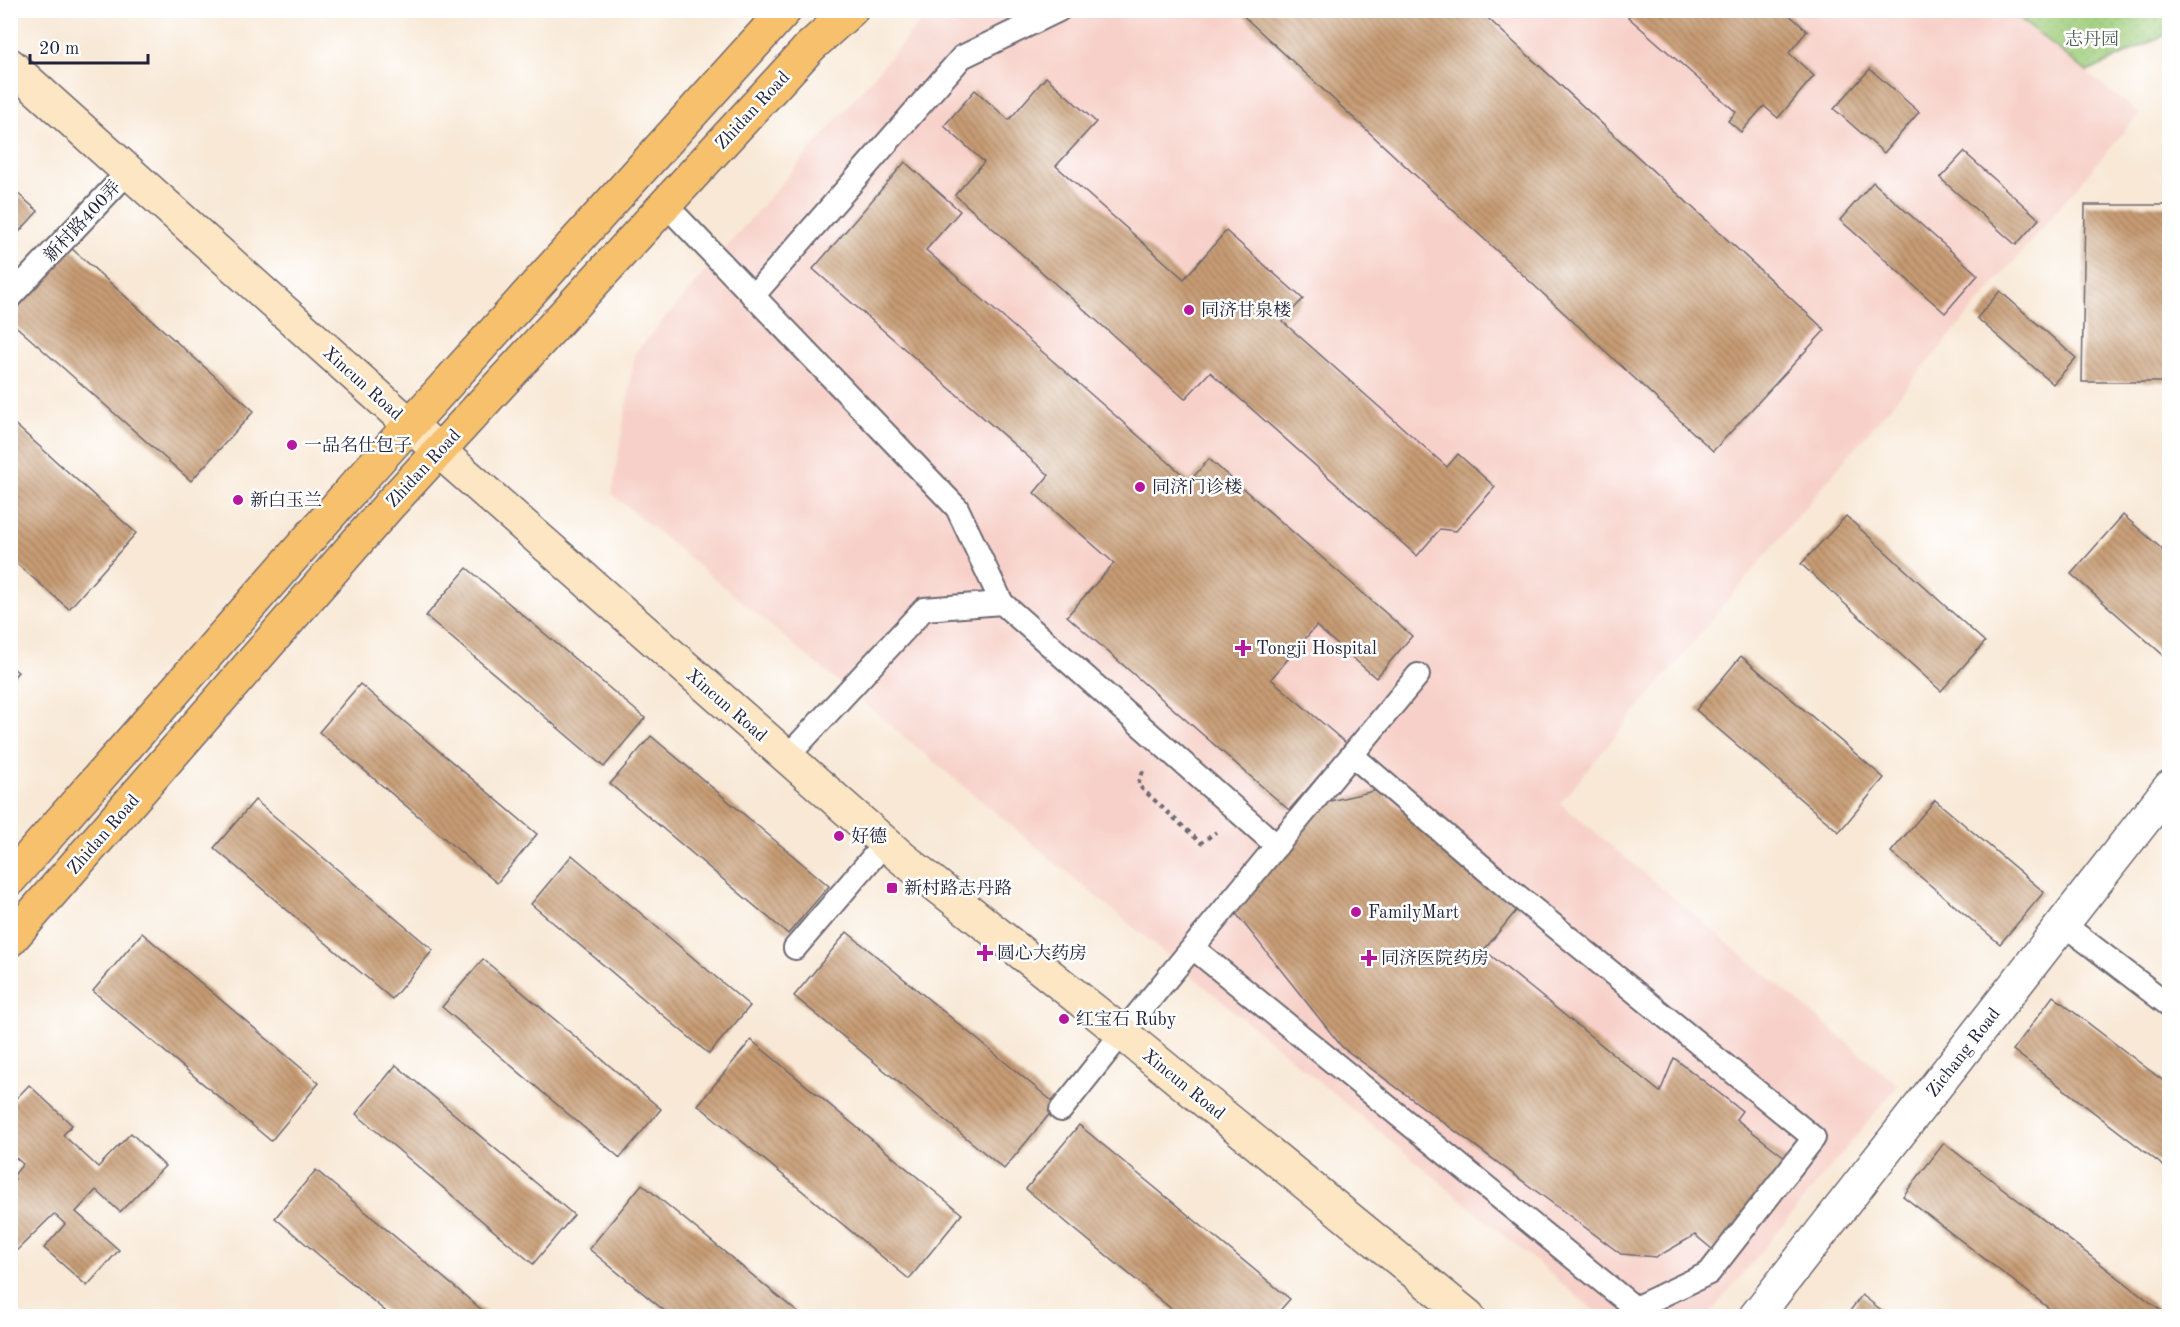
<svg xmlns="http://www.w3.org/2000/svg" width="2180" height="1327" font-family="'Old Standard TT','Noto Serif SC',serif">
<defs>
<pattern id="garden-dots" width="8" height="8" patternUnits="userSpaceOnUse" patternTransform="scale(1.5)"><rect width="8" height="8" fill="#a0ce7d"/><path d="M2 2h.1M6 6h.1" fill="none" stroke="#8ab16d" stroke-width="1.8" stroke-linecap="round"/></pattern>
<pattern id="building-back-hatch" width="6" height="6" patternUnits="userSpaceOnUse" patternTransform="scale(1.5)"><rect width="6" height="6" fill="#c79c74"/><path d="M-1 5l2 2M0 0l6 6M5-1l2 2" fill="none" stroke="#a17f60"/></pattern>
</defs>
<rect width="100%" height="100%" fill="#fff"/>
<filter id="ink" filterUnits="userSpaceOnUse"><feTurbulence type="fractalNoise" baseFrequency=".0167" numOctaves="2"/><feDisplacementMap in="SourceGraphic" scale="12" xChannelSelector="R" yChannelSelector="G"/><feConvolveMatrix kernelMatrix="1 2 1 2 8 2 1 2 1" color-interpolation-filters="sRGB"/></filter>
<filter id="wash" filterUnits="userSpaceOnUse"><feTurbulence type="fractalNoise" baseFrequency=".008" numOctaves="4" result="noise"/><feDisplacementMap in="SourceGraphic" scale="24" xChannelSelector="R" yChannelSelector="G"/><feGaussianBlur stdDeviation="1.35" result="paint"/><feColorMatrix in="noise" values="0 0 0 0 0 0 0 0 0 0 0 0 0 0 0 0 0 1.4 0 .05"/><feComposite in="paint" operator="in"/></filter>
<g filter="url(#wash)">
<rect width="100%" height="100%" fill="#f8e8d5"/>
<path fill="#f7d1c9" d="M930 11H2010L2139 114 1832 475 1560 803 1898 1085 1708 1316H1601L612 494 635 353Z"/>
<path fill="url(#garden-dots)" stroke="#61785c" stroke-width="1.5" d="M2010 11H2169V33L2087 72Z"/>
<g id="blocks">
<g fill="url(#building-back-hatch)">
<path d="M1237 10H1479L1825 330 1713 451Z"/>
<path d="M1634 10H1784L1807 31 1789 53 1814 76 1778 118 1764 106 1741 132 1728 121 1736 112 1628 17Z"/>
<path d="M1870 69 1919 112 1884 153 1834 109Z"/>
<path d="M1046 77 1096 122 1056 166 1184 279 1226 231 1303 299 1282 321 1447 467 1458 454 1495 487 1456 531 1440 529 1417 556 1210 372 1185 399 955 195 984 162 944 126 975 90 1009 120Z"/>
<path d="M1964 152 2039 219 2016 245 1940 178Z"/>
<path d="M905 162 960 211 926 250 1190 481 1209 459 1412 636 1376 678 1316 626 1271 679 1347 744 1289 810 1067 616 1114 563 1034 493 1049 475 813 269Z"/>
<path d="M1873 182 1978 275 1945 313 1840 220Z"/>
<path d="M10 187 38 211 10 242Z"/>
<path d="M2085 205H2170V382H2082Z"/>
<path d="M61 239 254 411 191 481 10 321V296Z"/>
<path d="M2000 291 2076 358 2053 384 1977 318Z"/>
<path d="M10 420 136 533 69 609 10 558Z"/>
<path d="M2123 515 2170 556V661L2071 574Z"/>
<path d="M1846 516 1985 642 1941 691 1801 564Z"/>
<path d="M467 568 645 718 604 767 426 616Z"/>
<path d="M1741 656 1884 778 1839 832 1696 710Z"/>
<path d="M10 666 18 672 10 681Z"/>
<path d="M360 684 537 834 497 883 319 732Z"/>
<path d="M651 736 829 886 788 934 610 784Z"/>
<path d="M1378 790 1520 906 1484 950 1660 1092 1674 1058 1742 1111 1736 1119 1791 1162 1718 1254 1695 1235 1657 1257 1621 1254 1342 1047 1234 911 1317 804Z"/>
<path d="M255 800 433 950 392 999 214 848Z"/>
<path d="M1935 800 2044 892 2000 944 1891 852Z"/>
<path d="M572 855 750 1006 709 1054 531 904Z"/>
<path d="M847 932 1057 1105 1004 1169 794 996Z"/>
<path d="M142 933 319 1083 271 1141 93 991Z"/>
<path d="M483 959 661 1109 620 1158 442 1007Z"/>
<path d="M2053 996 2170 1086V1171L2013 1050Z"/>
<path d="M751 1040 962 1214 909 1279 698 1105Z"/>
<path d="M396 1065 574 1215 533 1264 356 1114Z"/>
<path d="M29 1085 72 1125 63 1135 98 1167 131 1133 165 1166 120 1212 96 1190 76 1212 119 1250 87 1286 44 1248 65 1224 54 1214 10 1257V1183L15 1179 13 1176 23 1164 10 1153V1105Z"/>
<path d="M1079 1125 1290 1299 1275 1316H1180L1026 1189Z"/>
<path d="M1944 1143 2168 1316H2059L1903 1196Z"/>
<path d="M316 1170 489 1316H391L275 1218Z"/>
<path d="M642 1184 802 1316H671L589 1249Z"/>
<path d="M1862 1295 1889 1316H1846Z"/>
</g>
</g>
</g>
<g filter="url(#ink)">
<use href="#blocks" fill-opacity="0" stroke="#6d6771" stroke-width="1.5"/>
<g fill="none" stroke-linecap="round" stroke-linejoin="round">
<defs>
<g id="service">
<path d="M665 204 957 508 1002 603"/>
<path d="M753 296 962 57 1059 10"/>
<path d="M10 297 129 171"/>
<path d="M787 757 924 609 1002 603 1277 846"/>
<path d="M2062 923 2170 1006"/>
<path d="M795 948 885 843"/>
<path d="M1193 948 1635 1308 1709 1273 1814 1138 1498 880 1352 755"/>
<path d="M1061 1110 1122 1033 1418 675"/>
</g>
<path id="minor" d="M1756 1316 2170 787"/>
<path id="secondary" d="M10 65 439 451 901 857 1122 1033 1468 1316"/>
<g id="primary">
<path d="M10 879 362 478 785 10"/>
<path d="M10 940 391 503 810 47 851 10"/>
</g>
</defs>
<use href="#service" stroke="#6d6771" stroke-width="26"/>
<use href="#minor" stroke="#6d6771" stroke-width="36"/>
<use href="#secondary" stroke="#6d6771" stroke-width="36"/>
<use href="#primary" stroke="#6d6771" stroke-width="36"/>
<path stroke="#6d6771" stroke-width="4" stroke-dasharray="4.5 4.5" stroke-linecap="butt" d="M1143 771 1138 785 1201 843 1216 832"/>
<use href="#service" stroke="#fff" stroke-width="22"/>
<use href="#minor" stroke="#fff" stroke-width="33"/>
<use href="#secondary" stroke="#fce6c4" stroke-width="33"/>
<use href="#primary" stroke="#f7c06c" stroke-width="33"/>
</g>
</g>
<g fill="#b5179e" stroke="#fff" stroke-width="2">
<circle cx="1189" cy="310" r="6"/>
<circle cx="292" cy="445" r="6"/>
<circle cx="1140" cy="487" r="6"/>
<circle cx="238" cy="500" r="6"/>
<path d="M1240 639h6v6h6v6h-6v6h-6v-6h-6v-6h6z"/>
<circle cx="839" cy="836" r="6"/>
<rect x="886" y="882" width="12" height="12" rx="3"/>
<circle cx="1356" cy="912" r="6"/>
<path d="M982 944h6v6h6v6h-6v6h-6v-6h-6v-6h6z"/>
<path d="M1366 949h6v6h6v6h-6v6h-6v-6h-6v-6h6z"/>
<circle cx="1064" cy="1019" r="6"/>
</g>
<g text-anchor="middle" stroke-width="5" stroke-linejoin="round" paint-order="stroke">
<g font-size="18" fill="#4e5e52" stroke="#fff">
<text x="2092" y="45">志丹园</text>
</g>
<g font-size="18" fill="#22223b" stroke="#fff">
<text transform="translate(752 110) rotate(-47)" y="6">Zhidan Road</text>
<text transform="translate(82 221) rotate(-47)" y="6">新村路400弄</text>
<text transform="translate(363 383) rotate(42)" y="6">Xincun Road</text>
<text transform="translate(423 468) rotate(-47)" y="6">Zhidan Road</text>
<text transform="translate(727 705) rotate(41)" y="6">Xincun Road</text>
<text transform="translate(103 834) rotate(-49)" y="6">Zhidan Road</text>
<text transform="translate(1963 1052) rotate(-52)" y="6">Zichang Road</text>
<text transform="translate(1184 1084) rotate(39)" y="6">Xincun Road</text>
</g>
<g font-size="18" fill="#22223b" stroke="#fff" text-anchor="start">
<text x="1201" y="316">同济甘泉楼</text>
<text x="304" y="451">一品名仕包子</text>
<text x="1152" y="493">同济门诊楼</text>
<text x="250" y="506">新白玉兰</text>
<text x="1256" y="654">Tongji Hospital</text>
<text x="851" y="842">好德</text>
<text x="904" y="894">新村路志丹路</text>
<text x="1368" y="918">FamilyMart</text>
<text x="997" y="959">圆心大药房</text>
<text x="1381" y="964">同济医院药房</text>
<text x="1076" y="1025">红宝石 Ruby</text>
</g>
</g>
<rect width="2180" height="1327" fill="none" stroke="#fff" stroke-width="36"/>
<path d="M30 54v9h118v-9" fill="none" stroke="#22223b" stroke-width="3"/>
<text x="39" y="54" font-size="18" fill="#22223b" stroke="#ffffff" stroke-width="4.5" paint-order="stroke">20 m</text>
</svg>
